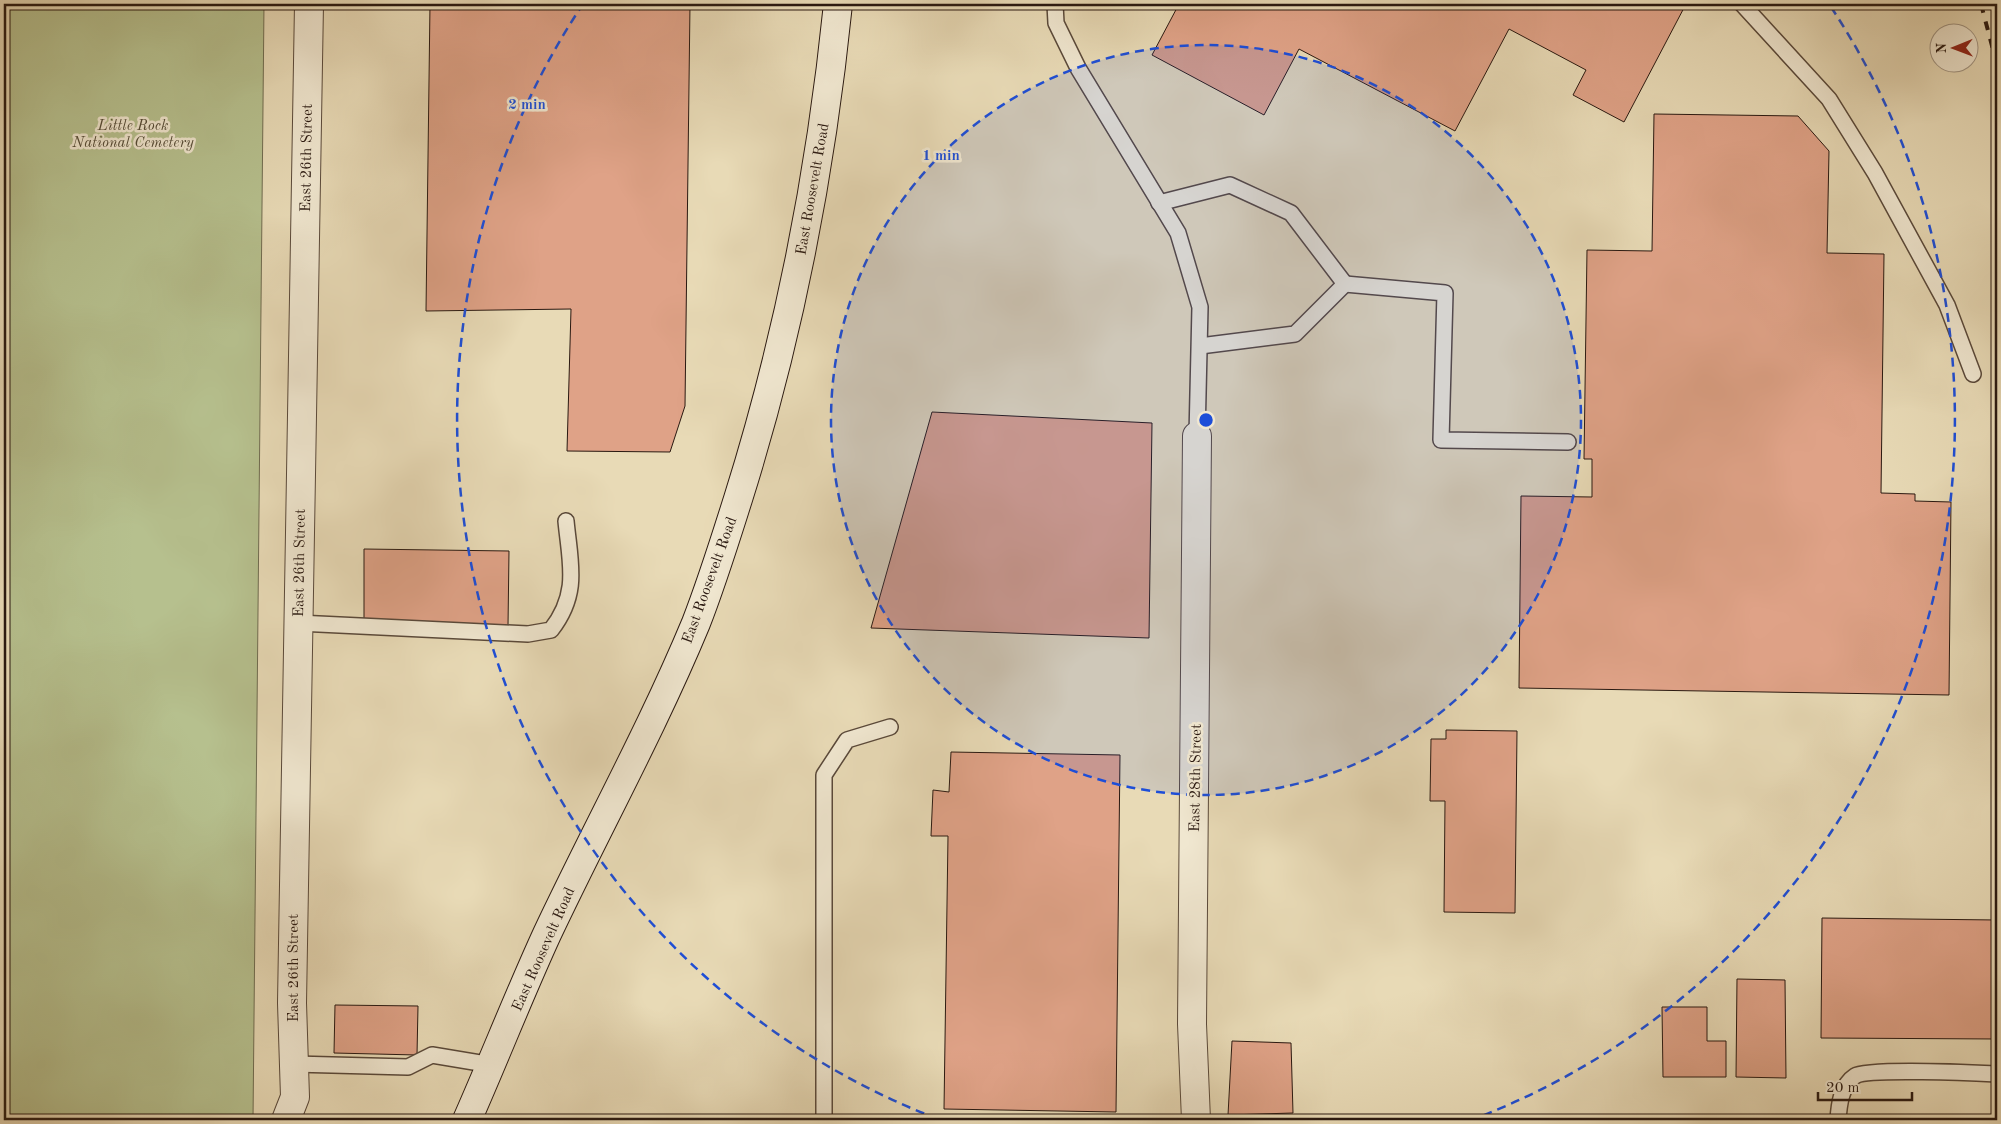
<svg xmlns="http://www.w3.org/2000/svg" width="2001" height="1124" font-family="'Old Standard TT',serif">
<rect width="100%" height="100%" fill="#e8dab6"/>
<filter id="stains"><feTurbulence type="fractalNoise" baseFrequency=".004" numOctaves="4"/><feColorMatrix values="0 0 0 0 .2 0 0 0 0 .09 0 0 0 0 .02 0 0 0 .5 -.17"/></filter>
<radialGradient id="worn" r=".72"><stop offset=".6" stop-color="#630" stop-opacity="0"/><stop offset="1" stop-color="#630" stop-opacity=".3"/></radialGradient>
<path fill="#b6c08e" stroke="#706c50" d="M4 4H264L253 1120H4Z"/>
<g fill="#dfa287" stroke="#2a1911">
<path d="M430 4H690L685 406 670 452 567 451 571 309 426 311Z"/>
<path d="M1179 4H1686L1624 122 1573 95 1586 70 1509 29 1455 131 1299 49 1264 115 1152 55Z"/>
<path d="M1654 114 1798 116 1829 151 1827 253 1884 254 1881 493 1915 494V501L1951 502 1949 695 1519 688 1521 496 1592 497V459H1584L1587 250 1652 251Z"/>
<path d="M932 412 1152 423 1149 638 871 628Z"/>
<path d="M364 549 509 551 508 626 364 621Z"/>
<path d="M1446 730 1517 731 1515 913 1444 912 1445 801H1430L1431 739H1446Z"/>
<path d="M951 752 1120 755 1116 1112 944 1109 948 836H931L933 790 949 792Z"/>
<path d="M1822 918 1997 920V1039L1821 1038Z"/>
<path d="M1737 979 1785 980 1786 1078 1736 1077Z"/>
<path d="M335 1005 418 1006 417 1055 334 1053Z"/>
<path d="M1662 1007H1707V1041H1726V1077H1663Z"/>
<path d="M1232 1041 1291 1043 1293 1113 1228 1115Z"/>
</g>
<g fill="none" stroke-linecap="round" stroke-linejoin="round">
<defs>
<g id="lane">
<path d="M1055 4 1056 23 1078 68 1178 233 1200 307 1197 436"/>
<path d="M1742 4 1829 99 1875 173 1947 305 1973 374"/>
<path d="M1159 203 1230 185 1291 213 1345 284 1295 334 1200 346"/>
<path d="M1345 284 1445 293 1441 440 1568 442"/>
<path d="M298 623 528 634 551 630C580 593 570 563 566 521"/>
<path d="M294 1064 408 1067 432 1055 492 1065"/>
<path d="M824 1120V775L847 740 890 727"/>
<path d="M1838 1120C1839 1105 1841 1085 1855 1076 1867 1068 1976 1073 1997 1074"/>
</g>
<g id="street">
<path d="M286 1120 295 1097 292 1003 309 4"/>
<path d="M1196 1120 1192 1024 1197 436"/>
</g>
<path id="secondary" d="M467 1120C494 1059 519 995 547 934 596 830 652 729 696 623 712 582 725 540 738 499 789 337 821 172 838 4"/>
</defs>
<use href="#lane" stroke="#5a493a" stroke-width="18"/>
<use href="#street" stroke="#5a493a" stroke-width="30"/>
<use href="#secondary" stroke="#2a1911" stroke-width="30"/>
<use href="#lane" stroke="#f0e7d0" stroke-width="15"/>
<use href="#street" stroke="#f0e7d0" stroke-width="28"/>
<use href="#secondary" stroke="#f0e7d0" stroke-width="28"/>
<path stroke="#2a1911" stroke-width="4" stroke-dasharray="9 9" stroke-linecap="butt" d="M1981 4 1997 65"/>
</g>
<circle cx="1206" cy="420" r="375" fill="#1d4ed8" fill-opacity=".12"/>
<g fill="none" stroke="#1d4ed8" stroke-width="2.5" stroke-dasharray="9 6">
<circle cx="1206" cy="420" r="375"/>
<path d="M938 1119A749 749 0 0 1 581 7M1831 7A749 749 0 0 1 1474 1119"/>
</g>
<g text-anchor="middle" stroke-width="5" stroke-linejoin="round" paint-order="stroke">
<g font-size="15" font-style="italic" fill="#544b36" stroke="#f0e7d0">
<text x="133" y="130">Little Rock<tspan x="133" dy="17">National Cemetery</tspan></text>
</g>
<g font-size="15" fill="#2a1911" stroke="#f0e7d0">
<text transform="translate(306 158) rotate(-89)" y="5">East 26th Street</text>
<text transform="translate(812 189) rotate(-80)" y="5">East Roosevelt Road</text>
<text transform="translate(299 563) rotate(-89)" y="5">East 26th Street</text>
<text transform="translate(709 580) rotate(-70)" y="5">East Roosevelt Road</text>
<text transform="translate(1195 778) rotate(-89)" y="5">East 28th Street</text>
<text transform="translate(543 949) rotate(-66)" y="5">East Roosevelt Road</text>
<text transform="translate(293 968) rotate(-90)" y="5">East 26th Street</text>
</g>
</g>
<circle cx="1206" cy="420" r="8" fill="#1d4ed8" stroke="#f0e7d0" stroke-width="2.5"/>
<g font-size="15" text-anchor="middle" font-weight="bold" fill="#1d4ed8" stroke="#f0e7d0" stroke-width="5" stroke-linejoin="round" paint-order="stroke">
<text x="527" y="109">2 min</text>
<text x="941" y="160">1 min</text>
</g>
<rect width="2001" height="1124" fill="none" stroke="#e8dab6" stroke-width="20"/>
<rect x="5" y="5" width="1991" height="1114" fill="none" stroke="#2a1911" stroke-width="2.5"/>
<rect x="10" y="10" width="1981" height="1104" fill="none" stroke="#2a1911"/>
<g transform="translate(1954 48) rotate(269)"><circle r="24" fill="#f0e7d0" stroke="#a19584"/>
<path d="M0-4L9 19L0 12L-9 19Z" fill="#8f2418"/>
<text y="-8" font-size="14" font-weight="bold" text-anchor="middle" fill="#2a1911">N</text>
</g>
<path d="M1818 1092v8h94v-8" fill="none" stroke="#2a1911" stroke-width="2.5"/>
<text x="1826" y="1092" font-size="15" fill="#2a1911" stroke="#f0e7d0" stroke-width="4" paint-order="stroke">20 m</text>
<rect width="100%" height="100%" filter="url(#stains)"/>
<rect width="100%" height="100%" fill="url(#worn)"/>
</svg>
